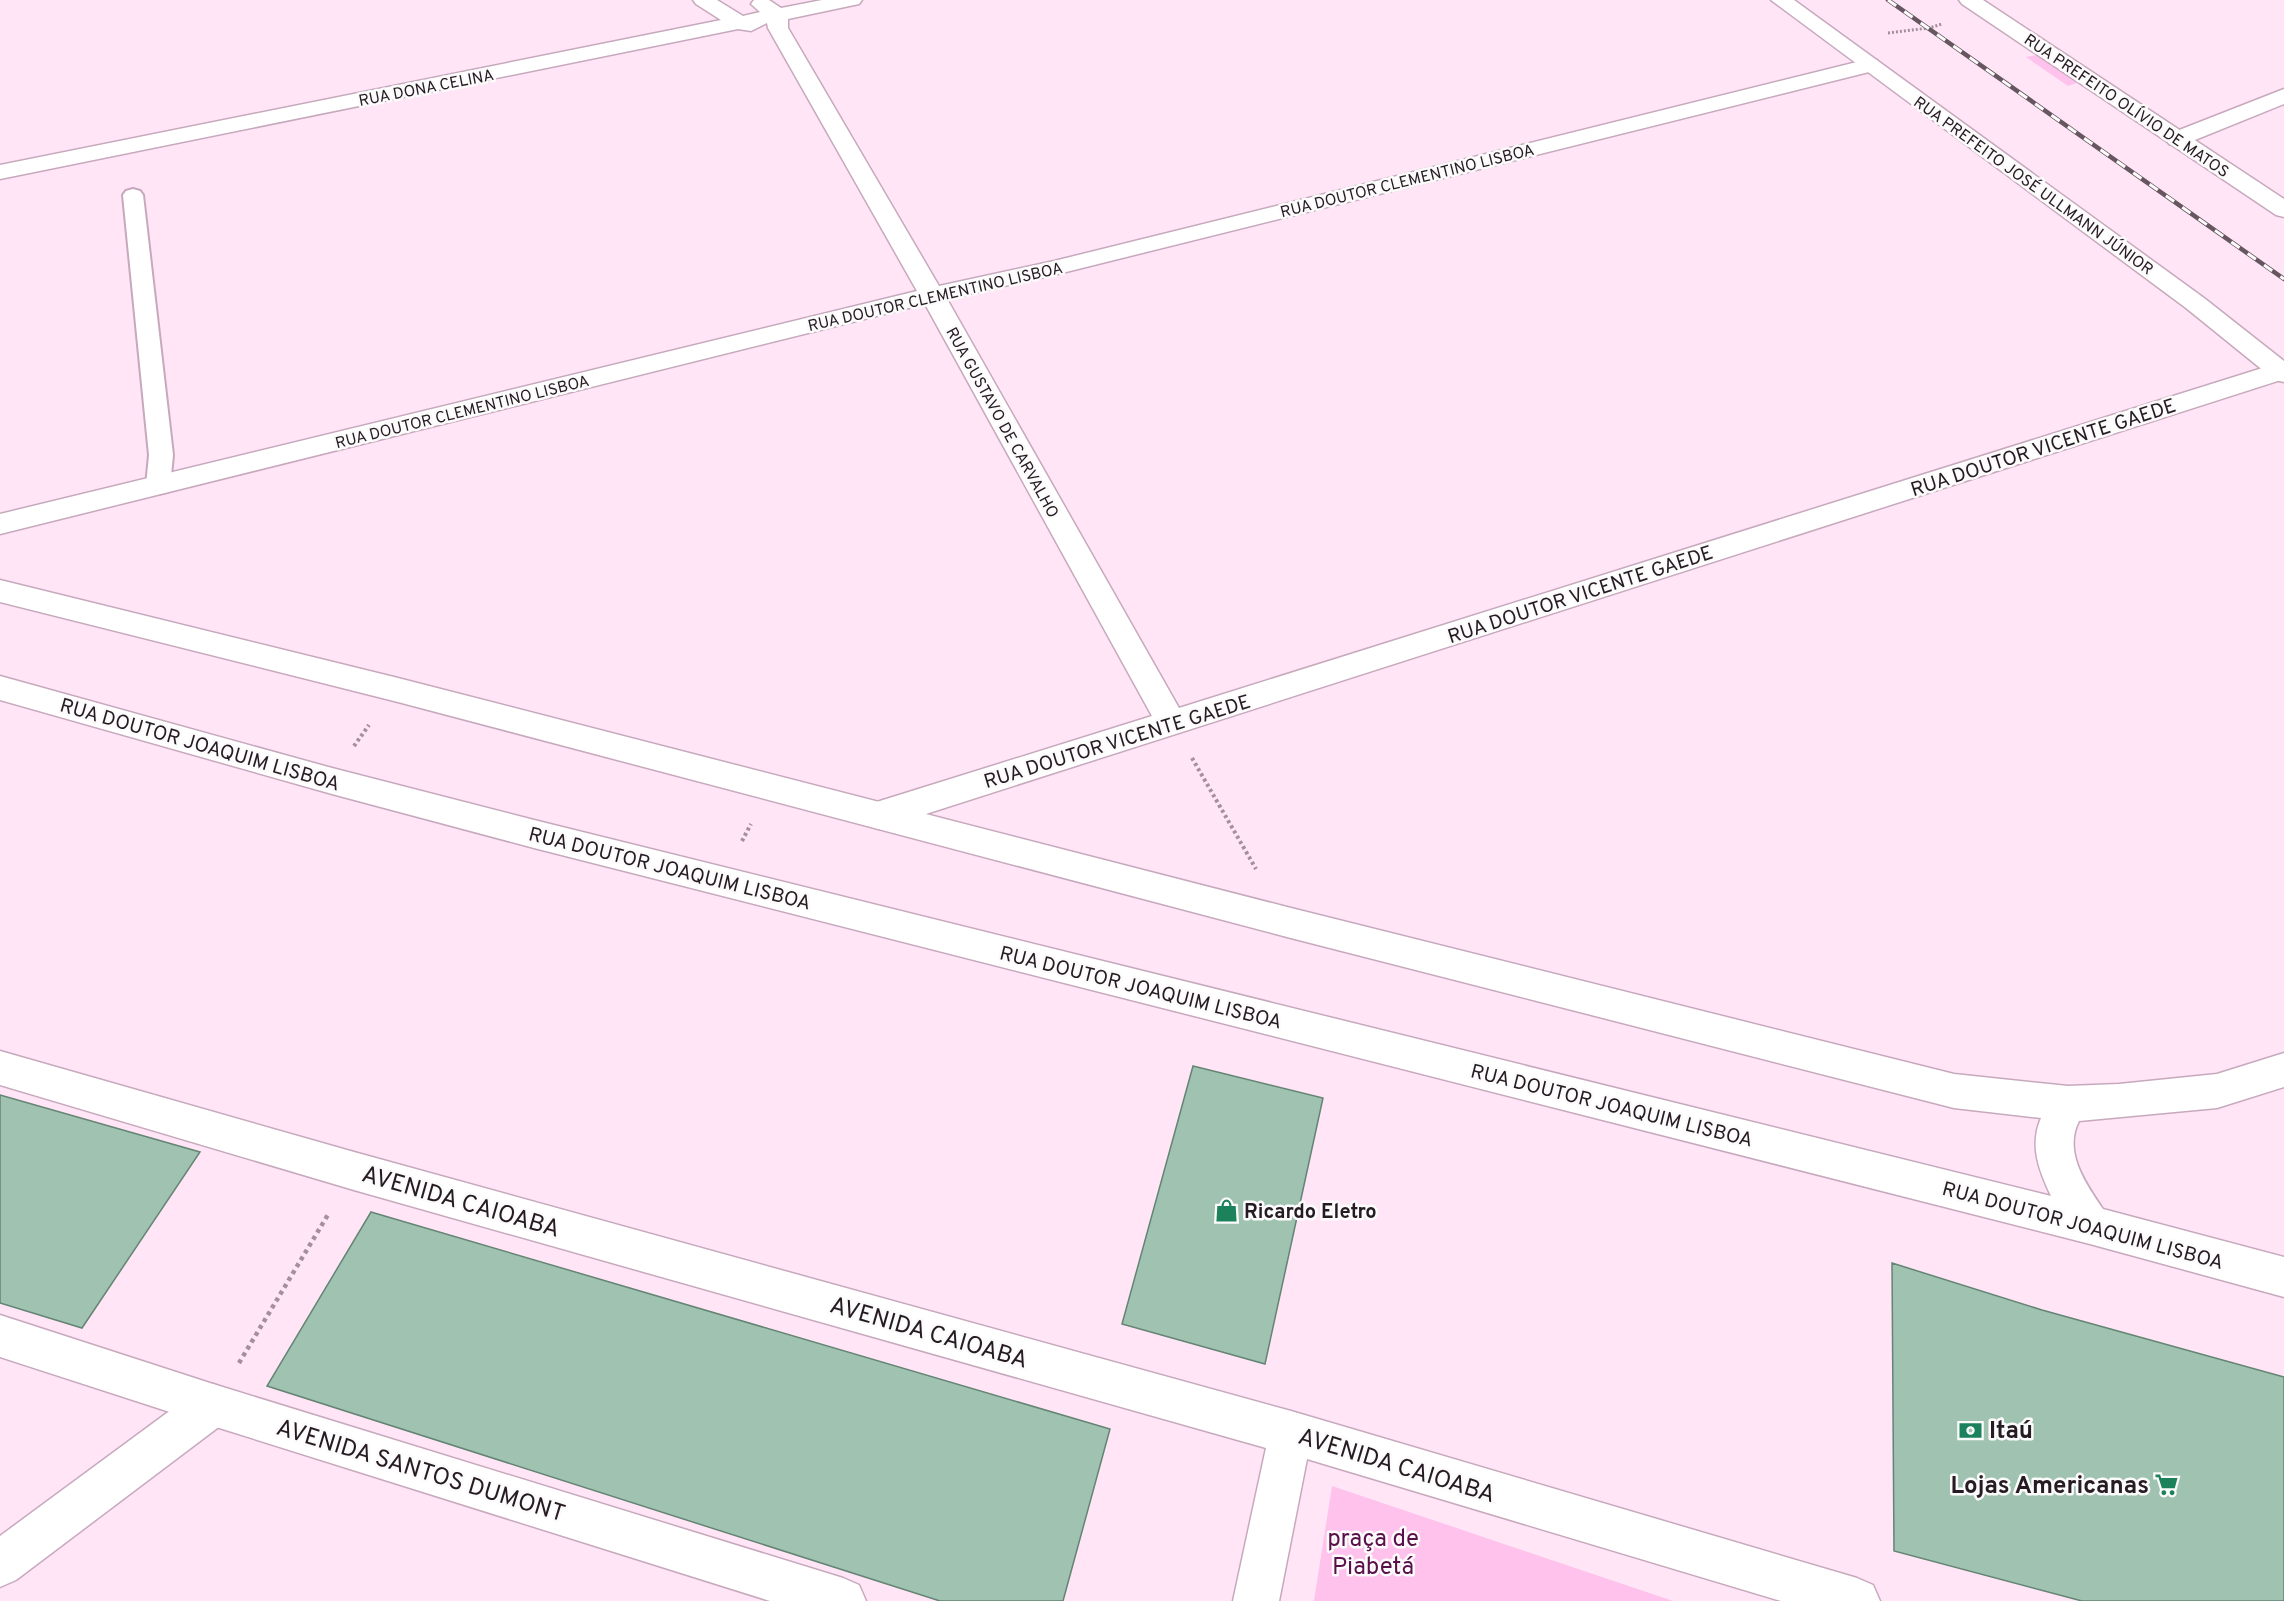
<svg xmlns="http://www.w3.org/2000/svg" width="2284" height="1601" font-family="Overpass,sans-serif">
<rect width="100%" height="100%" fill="#ffe5f6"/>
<g fill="#fec2ec">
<path d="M2042 54 2082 81 2068 86 2026 57Z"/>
<path d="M1332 1486 1673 1601H1314Z"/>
</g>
<g fill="#a0c2b1" stroke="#648474" stroke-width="1.5">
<path d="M1193 1066 1323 1098 1265 1364 1122 1324Z"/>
<path d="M0 1095 200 1152 82 1328 0 1303Z"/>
<path d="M371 1212 1110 1429 1063 1601H940L267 1386Z"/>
<path d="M1892 1263 2042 1310 2284 1377V1601H2082L1894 1551Z"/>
</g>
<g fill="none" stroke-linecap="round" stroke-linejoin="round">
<defs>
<path id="service" d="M133 189 140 191 143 195 173 455 170 486 167 492 158 494 149 492 146 486 149 455 123 195 126 191Z"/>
<g id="minor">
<path d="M693 0H717L743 16 760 12 751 4 754 0H769L781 8 822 0H862L859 4 788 19V28L939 286 1054 261 1869 59 1877 60 1880 65 1877 70 1054 275 947 299 1179 708 2272 365 2284 363V379L879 829 867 825 862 815 867 805 1152 716 925 304 0 534V514L917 291 768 28 767 23 751 31 738 29 0 179V165L721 20 696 4Z"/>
<path d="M2284 89V104L2185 144 2177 146 2169 144 2166 139 2169 134Z"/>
<path d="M213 1384 228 1390 234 1405 228 1420 16 1580 0 1587V1536L198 1390Z"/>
</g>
<g id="tertiary">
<path d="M1771 0H1794L2204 298 2284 361V382L2275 380 2186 308Z"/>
<path d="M1959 0H1983L2284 199V217L2276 215 1962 4Z"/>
</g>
<g id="secondary">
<path d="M0 580 398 678 1287 907 1954 1074 2068 1086 2119 1084 2217 1074 2284 1053V1087L2217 1108 2079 1121C2063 1152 2086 1184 2103 1209L2284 1257V1297L2090 1244 534 848 332 794 0 700V676L332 768 534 820 2051 1196C2039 1171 2029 1145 2041 1118L1954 1108 1287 937 398 702 0 602Z"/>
<path d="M0 1051 354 1152 1291 1411 1857 1578 1873 1585 1880 1601H1781L1307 1459 1279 1601H1233L1266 1448 354 1190 0 1085Z"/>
<path d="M0 1315 213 1384 843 1578 859 1585 866 1601H770L213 1426 0 1357Z"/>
</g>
</defs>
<use href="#service" stroke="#c7a9bd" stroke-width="4"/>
<use href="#minor" stroke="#c7a9bd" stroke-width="3"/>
<use href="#tertiary" stroke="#c7a9bd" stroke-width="3"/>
<use href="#secondary" stroke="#c7a9bd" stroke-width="3"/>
<path stroke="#a3909c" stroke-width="3" stroke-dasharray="2 2" stroke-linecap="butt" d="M1888 33 1929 28 1942 24"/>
<g stroke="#a3909c" stroke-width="4" stroke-dasharray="3 3" stroke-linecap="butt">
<path d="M354 746 369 725"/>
<path d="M1192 758 1256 869"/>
<path d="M742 841 751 824"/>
</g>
<path stroke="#a3909c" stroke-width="4.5" stroke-dasharray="4 4" stroke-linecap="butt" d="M239 1363 329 1213"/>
<use href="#service" fill="#fff" fill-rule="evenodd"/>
<use href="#minor" fill="#fff" fill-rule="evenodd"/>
<use href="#tertiary" fill="#fff" fill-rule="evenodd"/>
<use href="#secondary" fill="#fff" fill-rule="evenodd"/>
<defs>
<path id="rail" d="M1888 0 2284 279"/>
</defs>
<use href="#rail" stroke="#65565f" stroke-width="4.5"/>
<use href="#rail" stroke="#fbfbfb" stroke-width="3" stroke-dasharray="10" stroke-linecap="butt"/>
</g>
<defs>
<symbol id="shop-bare" viewBox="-9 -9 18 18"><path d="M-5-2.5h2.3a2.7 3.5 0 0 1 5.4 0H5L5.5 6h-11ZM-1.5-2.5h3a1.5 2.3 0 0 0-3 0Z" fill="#1c825c" stroke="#fbfbfb" stroke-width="2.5" paint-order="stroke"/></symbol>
<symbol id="bank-bare" viewBox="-9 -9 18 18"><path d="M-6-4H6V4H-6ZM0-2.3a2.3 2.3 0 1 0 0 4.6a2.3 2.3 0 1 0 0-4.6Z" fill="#1c825c" stroke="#fbfbfb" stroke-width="2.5" paint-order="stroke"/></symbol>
<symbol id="supermarket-bare" viewBox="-9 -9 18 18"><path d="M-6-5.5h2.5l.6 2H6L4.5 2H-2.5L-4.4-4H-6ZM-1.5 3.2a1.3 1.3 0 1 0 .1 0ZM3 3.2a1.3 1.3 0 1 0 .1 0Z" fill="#1c825c" stroke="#fbfbfb" stroke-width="2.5" paint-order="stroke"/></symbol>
</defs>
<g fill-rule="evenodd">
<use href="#shop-bare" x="1210" y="1194" width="33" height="33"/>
<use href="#bank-bare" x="1954" y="1414" width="33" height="33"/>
<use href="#supermarket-bare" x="2150" y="1468" width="33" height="33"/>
</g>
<g text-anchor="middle" stroke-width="5" stroke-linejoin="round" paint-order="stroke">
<g font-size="16" fill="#261b22" stroke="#fbfbfb">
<text transform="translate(426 87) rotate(-11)" y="6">RUA DONA CELINA</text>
<text transform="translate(2127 105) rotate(34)" y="6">RUA PREFEITO OLÍVIO DE MATOS</text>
<text transform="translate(1407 180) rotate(-14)" y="6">RUA DOUTOR CLEMENTINO LISBOA</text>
<text transform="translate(2034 185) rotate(36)" y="6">RUA PREFEITO JOSÉ ULLMANN JÚNIOR</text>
<text transform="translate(935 296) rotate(-13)" y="6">RUA DOUTOR CLEMENTINO LISBOA</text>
<text transform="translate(462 411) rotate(-14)" y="6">RUA DOUTOR CLEMENTINO LISBOA</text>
<text transform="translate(1003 422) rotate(61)" y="6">RUA GUSTAVO DE CARVALHO</text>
</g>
<g font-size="20" fill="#261b22" stroke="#fbfbfb">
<text transform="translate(2043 447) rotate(-18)" y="7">RUA DOUTOR VICENTE GAEDE</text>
<text transform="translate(1580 594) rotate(-18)" y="7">RUA DOUTOR VICENTE GAEDE</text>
<text transform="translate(1117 741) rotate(-17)" y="7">RUA DOUTOR VICENTE GAEDE</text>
<text transform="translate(200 744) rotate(16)" y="7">RUA DOUTOR JOAQUIM LISBOA</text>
<text transform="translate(670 868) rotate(14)" y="7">RUA DOUTOR JOAQUIM LISBOA</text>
<text transform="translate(1141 987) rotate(14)" y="7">RUA DOUTOR JOAQUIM LISBOA</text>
<text transform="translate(1612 1105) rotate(14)" y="7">RUA DOUTOR JOAQUIM LISBOA</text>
<text transform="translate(2083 1225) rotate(15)" y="7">RUA DOUTOR JOAQUIM LISBOA</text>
</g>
<g font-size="20" font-weight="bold" fill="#261b22" stroke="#fbfbfb" text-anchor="start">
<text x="1244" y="1218">Ricardo Eletro</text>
</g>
<g font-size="24" fill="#261b22" stroke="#fbfbfb">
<text transform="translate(461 1201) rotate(16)" y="8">AVENIDA CAIOABA</text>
<text transform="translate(929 1332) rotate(16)" y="8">AVENIDA CAIOABA</text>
<text transform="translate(1397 1465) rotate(17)" y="8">AVENIDA CAIOABA</text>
<text transform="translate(421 1470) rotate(17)" y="8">AVENIDA SANTOS DUMONT</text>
</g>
<g font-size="24" font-weight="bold" fill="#261b22" stroke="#fbfbfb" text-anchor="start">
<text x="1989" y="1438">Itaú</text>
<text x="2149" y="1493" text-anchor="end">Lojas Americanas</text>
</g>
<g font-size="24" fill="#5a0f4b" stroke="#fbfbfb">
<text x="1373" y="1546">praça de<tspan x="1373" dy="28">Piabetá</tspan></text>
</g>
</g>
</svg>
